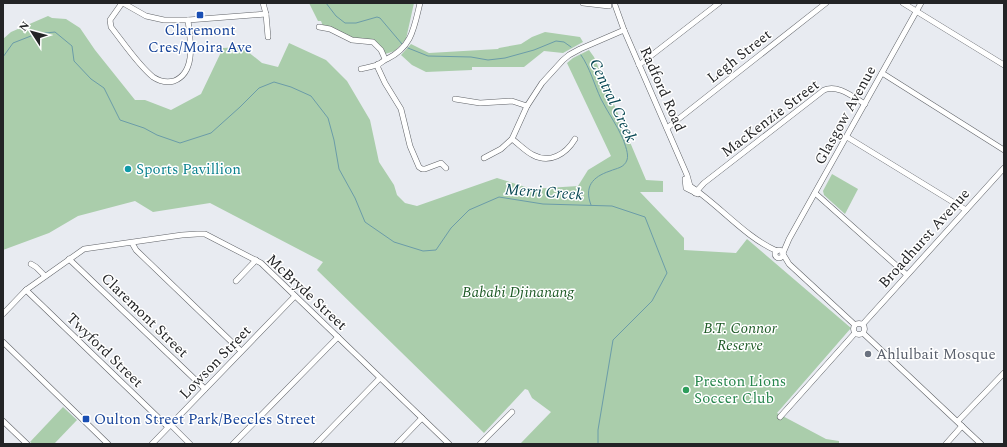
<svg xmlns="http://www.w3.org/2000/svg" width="1007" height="447" font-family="Spectral,serif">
<rect width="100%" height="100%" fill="#e8ebf1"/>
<g fill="#aacdab">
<path d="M309 3H414L406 39 395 51 385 54 382 48 376 42 366 39H355L323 26 321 21H318Z"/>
<path d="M48 16 52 18 66 19 80 28 95 50 135 100H145L171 110 201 94 223 48 242 47 262 63 278 67 289 43 326 60 347 81 370 120 379 162 394 185 397 195 405 203 417 206 497 178 532 189 578 186 588 170 611 156 567 63 573 58 589 50 594 57 646 180 663 181V192H640L684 238V250L736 253 747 239 851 328 777 413 826 439 839 441V444H520L551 412 532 398 528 390 525 389 484 433 317 270 323 262 210 203 153 212 135 201 78 216 49 233 3 250V39L11 32Z"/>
<path d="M545 32 580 37 583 42 563 53 544 51 524 67H472V70L426 72 412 65 401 55 411 44 429 53 498 49 499 48 521 44 532 37Z"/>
<path d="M832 174 858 189 845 214 824 195 823 191Z"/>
<path d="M63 407 77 420 54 444H33L30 442Z"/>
</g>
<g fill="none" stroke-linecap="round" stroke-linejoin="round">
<g stroke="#6b9ca8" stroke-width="1">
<path d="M326 3 336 16 345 23H356L377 17 380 18 402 44"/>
<path d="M408 48 428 56 471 57 488 60 505 58 534 50 556 41 564 42 571 47"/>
<path d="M581 55C590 68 594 84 601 99 608 113 617 125 623 139 625 145 629 154 627 160 624 168 617 168 610 171 592 177 584 187 591 205"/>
<path d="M3 57 13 43 36 34 55 32 72 46 74 61 91 79 104 88 120 120 144 128 157 135 180 143 211 133 240 107 259 88 274 82 291 87 311 96 328 118 334 140 339 169 355 198 365 222 394 242 423 251 436 250 451 228 469 210 499 197 543 204 612 206 645 217 667 273 652 301 613 340 598 430V444"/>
</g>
<defs>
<g id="minor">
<path d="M122 3 110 20 111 27C123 42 138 65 153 77 159 81 166 83 174 81 197 72 190 39 188 20"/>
<path d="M123 3 146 16 164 20H188L266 14"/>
<path d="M263 3 266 14 268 37"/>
<path d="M583 3 609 6"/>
<path d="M903 3 1004 65"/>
<path d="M615 5 624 30 687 175 690 186C718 204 746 238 777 251"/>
<path d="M319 27 330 29 352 40 373 42 381 50 385 59"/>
<path d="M378 64V68L385 83 401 109 410 146 419 167 422 169H425L441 163 446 168"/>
<path d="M639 65 719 3"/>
<path d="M361 69C365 68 376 66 379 64 381 63 384 60 387 59 412 47 414 28 420 3"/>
<path d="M882 73 1004 150"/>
<path d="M455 99 480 103 512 101 527 106"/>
<path d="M667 128 826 3"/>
<path d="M847 137 966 210"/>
<path d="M512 139C519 144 525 151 533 155 550 164 566 154 575 139"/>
<path d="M484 158 501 149 512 139 527 106 542 83 563 60 569 55 580 49 624 30"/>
<path d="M685 179 686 188 698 194"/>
<path d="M695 193 704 183 824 90C838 84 853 97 865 104"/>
<path d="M815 193 907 275"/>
<path d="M132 243 136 250 241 351"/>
<circle cx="779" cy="254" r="4"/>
<path d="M783 253 789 239 921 3"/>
<path d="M783 254 789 264 855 325"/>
<path d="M69 259 205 389"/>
<path d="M31 264 36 267 45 276"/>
<path d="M236 281 256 260"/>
<path d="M26 290 168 427"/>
<path d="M3 314 26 290 84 249 182 235 197 234H205L261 263 449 444"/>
<circle cx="859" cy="329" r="5.5"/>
<path d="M863 324 1004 168"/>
<path d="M863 333 981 444"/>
<path d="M3 342 108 444"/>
<path d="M780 417 855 333"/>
<path d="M3 421 27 444"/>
<path d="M958 421 1004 373"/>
<path d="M171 425 190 444"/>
<path d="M152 444 295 296"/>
<path d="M233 444 338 337"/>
<path d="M316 444 380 378"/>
<path d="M397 444 422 418"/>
<path d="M480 444 512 412"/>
<path d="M946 444 962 426"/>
</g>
</defs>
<use href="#minor" stroke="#606368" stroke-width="6"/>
<use href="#minor" stroke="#fff" stroke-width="5"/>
</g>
<g fill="#1a4fb4" stroke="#fff" stroke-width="1.5">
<rect x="196" y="11" width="8" height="8" rx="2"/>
<rect x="82" y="415" width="8" height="8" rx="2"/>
</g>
<circle fill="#0f9aa8" stroke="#fff" stroke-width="1.5" cx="128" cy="169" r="4"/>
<circle fill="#6b7280" stroke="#fff" stroke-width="1.5" cx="868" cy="354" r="4"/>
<circle fill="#2e9e5b" stroke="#fff" stroke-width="1.5" cx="686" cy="390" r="4"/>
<g text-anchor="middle" stroke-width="3" stroke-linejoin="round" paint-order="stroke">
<g font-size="15" fill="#164399" stroke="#fff">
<text x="200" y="35">Claremont<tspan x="200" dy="17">Cres/Moira Ave</tspan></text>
<text x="94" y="424" text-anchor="start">Oulton Street Park/Beccles Street</text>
</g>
<g font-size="15" fill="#232426" stroke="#fff">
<text transform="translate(739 56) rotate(-38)" y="5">Legh Street</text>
<text transform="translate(663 89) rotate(66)" y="5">Radford Road</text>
<text transform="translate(845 115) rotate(-61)" y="5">Glasgow Avenue</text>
<text transform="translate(770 118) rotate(-37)" y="5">MacKenzie Street</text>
<text transform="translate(924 238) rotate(-48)" y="5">Broadhurst Avenue</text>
<text transform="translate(307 292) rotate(43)" y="5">McBryde Street</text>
<text transform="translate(145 315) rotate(44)" y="5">Claremont Street</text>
<text transform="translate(105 350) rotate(44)" y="5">Twyford Street</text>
<text transform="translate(215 362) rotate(-46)" y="5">Lowson Street</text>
</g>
<g font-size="15" fill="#0d838f" stroke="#fff" text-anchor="start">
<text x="136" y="174">Sports Pavillion</text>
</g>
<g font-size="15" font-style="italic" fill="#1f5b27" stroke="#fff">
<text x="518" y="297">Bababi Djinanang</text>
<text x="740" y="333">B.T. Connor<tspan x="740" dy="17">Reserve</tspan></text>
</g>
<g font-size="15" fill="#5b616d" stroke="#fff" text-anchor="start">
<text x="876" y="359">Ahlulbait Mosque</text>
</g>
<g font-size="15" fill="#27864d" stroke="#fff" text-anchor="start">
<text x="694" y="386">Preston Lions<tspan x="694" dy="17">Soccer Club</tspan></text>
</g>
<g font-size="16" font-style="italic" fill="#074753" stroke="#fff">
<text transform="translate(614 100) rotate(65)" y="6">Central Creek</text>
<text transform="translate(544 191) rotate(4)" y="6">Merri Creek</text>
</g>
</g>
<rect width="1007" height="447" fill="none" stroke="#232426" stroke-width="8"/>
<g transform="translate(32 32) rotate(306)" stroke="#ffffff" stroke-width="3" paint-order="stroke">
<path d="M0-3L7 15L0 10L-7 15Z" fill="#232426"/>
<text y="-6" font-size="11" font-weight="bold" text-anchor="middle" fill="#232426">N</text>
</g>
</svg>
